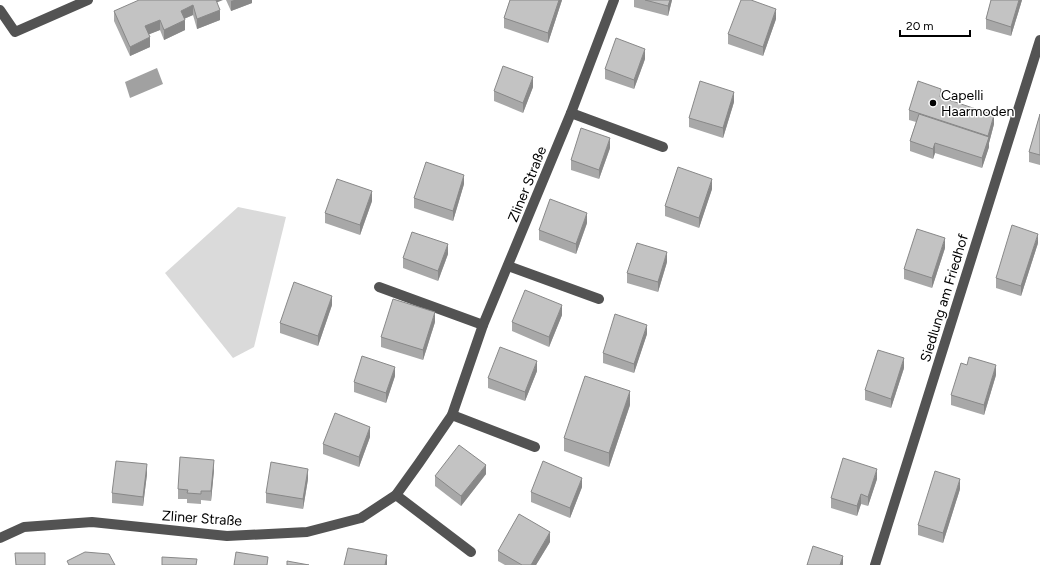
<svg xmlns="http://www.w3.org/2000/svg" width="1040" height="565" font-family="Figtree,sans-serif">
<rect width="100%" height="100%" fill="#fff"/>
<path fill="#dadada" d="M238 207 286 217 254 347 233 358 165 273Z"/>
<path fill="#a1a1a1" d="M157 68 163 84 130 98 125 82Z"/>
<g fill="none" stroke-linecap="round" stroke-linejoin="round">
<g stroke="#535353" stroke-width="10">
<path d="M0 10 15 32 88 0"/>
<path d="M571 113 663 147"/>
<path d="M508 266 599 299"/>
<path d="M379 287 483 325"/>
<path d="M452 415 535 447"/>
<path d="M396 495 471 552"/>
<path d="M0 538 24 527 92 522 227 536 307 532 361 518 396 495 419 463 452 415 483 325 571 113 614 0"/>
<path d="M875 565 1040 40"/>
</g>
</g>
<g fill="#a8a8a8">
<path d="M226 0H252V3L231 11Z"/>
<path d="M510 0H562L548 43 504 28V18Z"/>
<path d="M634 0H672L668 16 634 7Z"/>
<path d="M991 0H1022L1011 36 986 29V19Z"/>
<path d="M216 2 220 20 197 29 193 15 184 19 185 30 164 40 160 30 149 34 150 47 130 56 114 21V11Z"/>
<path d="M776 19 763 56 728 44V34Z"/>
<path d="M645 59 634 89 605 79V69Z"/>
<path d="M533 87 523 113 494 101V91Z"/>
<path d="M941 97 994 124 989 143V147L982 168 935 153 933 159 910 151V141L916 122 909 120V110Z"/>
<path d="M734 102 723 138 689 127V118Z"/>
<path d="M1040 114V165L1029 162V152Z"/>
<path d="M610 148 599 179 571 170V160Z"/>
<path d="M464 184 453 221 414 208V198Z"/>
<path d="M712 189 699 228 665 216V206Z"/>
<path d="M372 201 360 235 325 223V213Z"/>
<path d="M587 223 576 254 539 240V230Z"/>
<path d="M1038 243 1021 296 996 288V278Z"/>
<path d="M945 248 932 288 904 279V269Z"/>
<path d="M448 254 438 281 403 268V258Z"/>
<path d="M667 262 658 292 627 283V273Z"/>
<path d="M332 305 318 346 280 333V323Z"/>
<path d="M562 315 549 347 512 331V322Z"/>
<path d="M435 322 423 360 381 347V337Z"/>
<path d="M647 334 634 373 603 363V353Z"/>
<path d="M904 368 891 408 865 400V390Z"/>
<path d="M537 371 525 401 488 388V378Z"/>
<path d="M996 375 984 415 951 405V395Z"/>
<path d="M395 376 386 403 354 392V382Z"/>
<path d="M630 405 609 467 564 451V438Z"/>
<path d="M370 437 359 467 323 454V444Z"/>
<path d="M214 470 211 501 201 500V504L187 503V499H178V489Z"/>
<path d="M147 474 143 506 112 503V493Z"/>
<path d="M486 474 461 506 435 486V476Z"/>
<path d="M308 479 303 509 266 503V493Z"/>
<path d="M877 479 868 506 861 504 857 516 831 508V498Z"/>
<path d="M582 487 570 518 531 502V492Z"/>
<path d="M960 489 943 543 918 535V525Z"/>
<path d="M550 542 536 565H505L498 561V551Z"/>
</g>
<g fill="#888">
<path d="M213 0H223L213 4Z"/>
<path d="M234 0H252V3L231 11V1Z"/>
<path d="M559 0H562L548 43V33Z"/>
<path d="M670 0H672L668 16V6Z"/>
<path d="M1019 0H1022L1011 36V27Z"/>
<path d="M193 5V15L181 20V11Z"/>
<path d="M776 9V19L763 56V47Z"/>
<path d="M220 10V20L197 29V19Z"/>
<path d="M160 20V30L145 36V26Z"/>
<path d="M185 20V30L164 40V30Z"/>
<path d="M150 37V47L130 56V47Z"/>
<path d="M645 49V59L634 89V80Z"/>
<path d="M533 77V87L523 113V103Z"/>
<path d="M734 92V102L723 138V128Z"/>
<path d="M994 115V124L989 143V147L982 168V158L988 139V136Z"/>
<path d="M610 138V148L599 179V170Z"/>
<path d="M935 143V153L933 159V149Z"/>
<path d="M464 175V184L453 221V211Z"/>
<path d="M712 179V189L699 228V218Z"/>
<path d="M372 191V201L360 235V225Z"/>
<path d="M587 213V223L576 254V244Z"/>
<path d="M1038 234V243L1021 296V286Z"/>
<path d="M945 238V248L932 288V278Z"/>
<path d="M448 244V254L438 281V271Z"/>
<path d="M667 252V262L658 292V282Z"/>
<path d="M332 296V305L318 346V336Z"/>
<path d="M562 305V315L549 347V337Z"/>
<path d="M435 312V322L423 360V350Z"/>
<path d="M647 325V334L634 373V364Z"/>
<path d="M904 358V368L891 408V399Z"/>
<path d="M537 361V371L525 401V392Z"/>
<path d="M996 365V375L984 415V405Z"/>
<path d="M395 367V376L386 403V393Z"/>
<path d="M630 391V405L609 467V453Z"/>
<path d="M370 427V437L359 467V457Z"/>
<path d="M214 460V470L211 501V491Z"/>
<path d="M147 464V474L143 506V497Z"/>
<path d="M486 465V474L461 506V496Z"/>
<path d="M308 469V479L303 509V499Z"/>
<path d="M877 469V479L868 506V497Z"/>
<path d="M582 478V487L570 518V508Z"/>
<path d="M960 479V489L943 543V533Z"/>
<path d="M861 494V504L857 516V506Z"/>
<path d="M550 532V542L536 565H531Z"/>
<path d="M387 555V565H385Z"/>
<path d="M843 556V565H840Z"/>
</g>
<g fill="#c3c3c3" stroke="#888">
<path d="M139 0H216L220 10 197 19 193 5 181 11 185 20 164 30 160 20 145 26 150 37 130 47 114 11Z"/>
<path d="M510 0H559L548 33 504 18Z"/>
<path d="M645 0H670L668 6Z"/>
<path d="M741 0H751L776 9 763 47 728 34Z"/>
<path d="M991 0H1019L1011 27 986 19Z"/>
<path d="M616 38 645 49 634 80 605 69Z"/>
<path d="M503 66 533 77 523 103 494 91Z"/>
<path d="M700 81 734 92 723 128 689 118Z"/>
<path d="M918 81 941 89 940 97 994 115 988 136 909 110Z"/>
<path d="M919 114 989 137 982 158 935 143 933 149 910 141Z"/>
<path d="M1040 114V155L1029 152Z"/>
<path d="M581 128 610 138 599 170 571 160Z"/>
<path d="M426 162 464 175 453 211 414 198Z"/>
<path d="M678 167 712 179 699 218 665 206Z"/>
<path d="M337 179 372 191 360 225 325 213Z"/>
<path d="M550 199 587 213 576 244 539 230Z"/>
<path d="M1012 225 1038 234 1021 286 996 278Z"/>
<path d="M917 229 945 238 932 278 904 269Z"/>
<path d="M412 232 448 244 438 271 403 258Z"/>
<path d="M637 243 667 252 658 282 627 273Z"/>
<path d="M294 282 332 296 318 336 280 323Z"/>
<path d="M525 290 562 305 549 337 512 322Z"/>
<path d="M393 299 435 312 423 350 381 337Z"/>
<path d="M615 314 647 325 634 364 603 353Z"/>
<path d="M500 347 537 361 525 392 488 378Z"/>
<path d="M878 350 904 358 891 399 865 390Z"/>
<path d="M362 356 395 367 386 393 354 382Z"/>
<path d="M969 357 996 365 984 405 951 395 961 363 967 365Z"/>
<path d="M585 376 630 391 609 453 564 438Z"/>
<path d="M335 413 370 427 359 457 323 444Z"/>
<path d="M459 445 486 465 461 496 435 476Z"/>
<path d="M180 457 214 460 211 491H201V494L187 493 188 490 178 489Z"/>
<path d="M843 458 877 469 868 497 861 494 857 506 831 498Z"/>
<path d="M116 461 147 464 143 497 112 493Z"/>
<path d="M543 461 582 478 570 508 531 492Z"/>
<path d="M271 462 308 469 303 499 266 493Z"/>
<path d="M935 471 960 479 943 533 918 525Z"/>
<path d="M519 514 550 532 531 565H522L498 551Z"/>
<path d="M813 546 843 556 840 565H807Z"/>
<path d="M348 548 387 555 385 565H344Z"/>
<path d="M85 552 109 554 115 565H69L67 561Z"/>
<path d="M236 552 268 557 267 565H234Z"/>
<path d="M15 553H45V565H16Z"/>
<path d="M162 557 197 559 196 565H162Z"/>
<path d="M287 561 309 565H287Z"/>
</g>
<circle fill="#000" stroke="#fff" stroke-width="1.5" cx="933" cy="103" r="4"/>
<g text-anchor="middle" stroke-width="3" stroke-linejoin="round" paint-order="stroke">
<g font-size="14" fill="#000" stroke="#fff" text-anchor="start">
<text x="941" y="100">Capelli<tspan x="941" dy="16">Haarmoden</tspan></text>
</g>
<g font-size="14" fill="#000" stroke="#fff">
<text transform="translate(527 184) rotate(-68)" y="5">Zliner Straße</text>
<text transform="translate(944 298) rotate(-73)" y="5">Siedlung am Friedhof</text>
<text transform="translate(202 518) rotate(4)" y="5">Zliner Straße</text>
</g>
</g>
<path d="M900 30v6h70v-6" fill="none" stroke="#000000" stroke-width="2"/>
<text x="906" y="30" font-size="12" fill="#000000" stroke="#ffffff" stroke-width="3" paint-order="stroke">20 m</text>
</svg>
